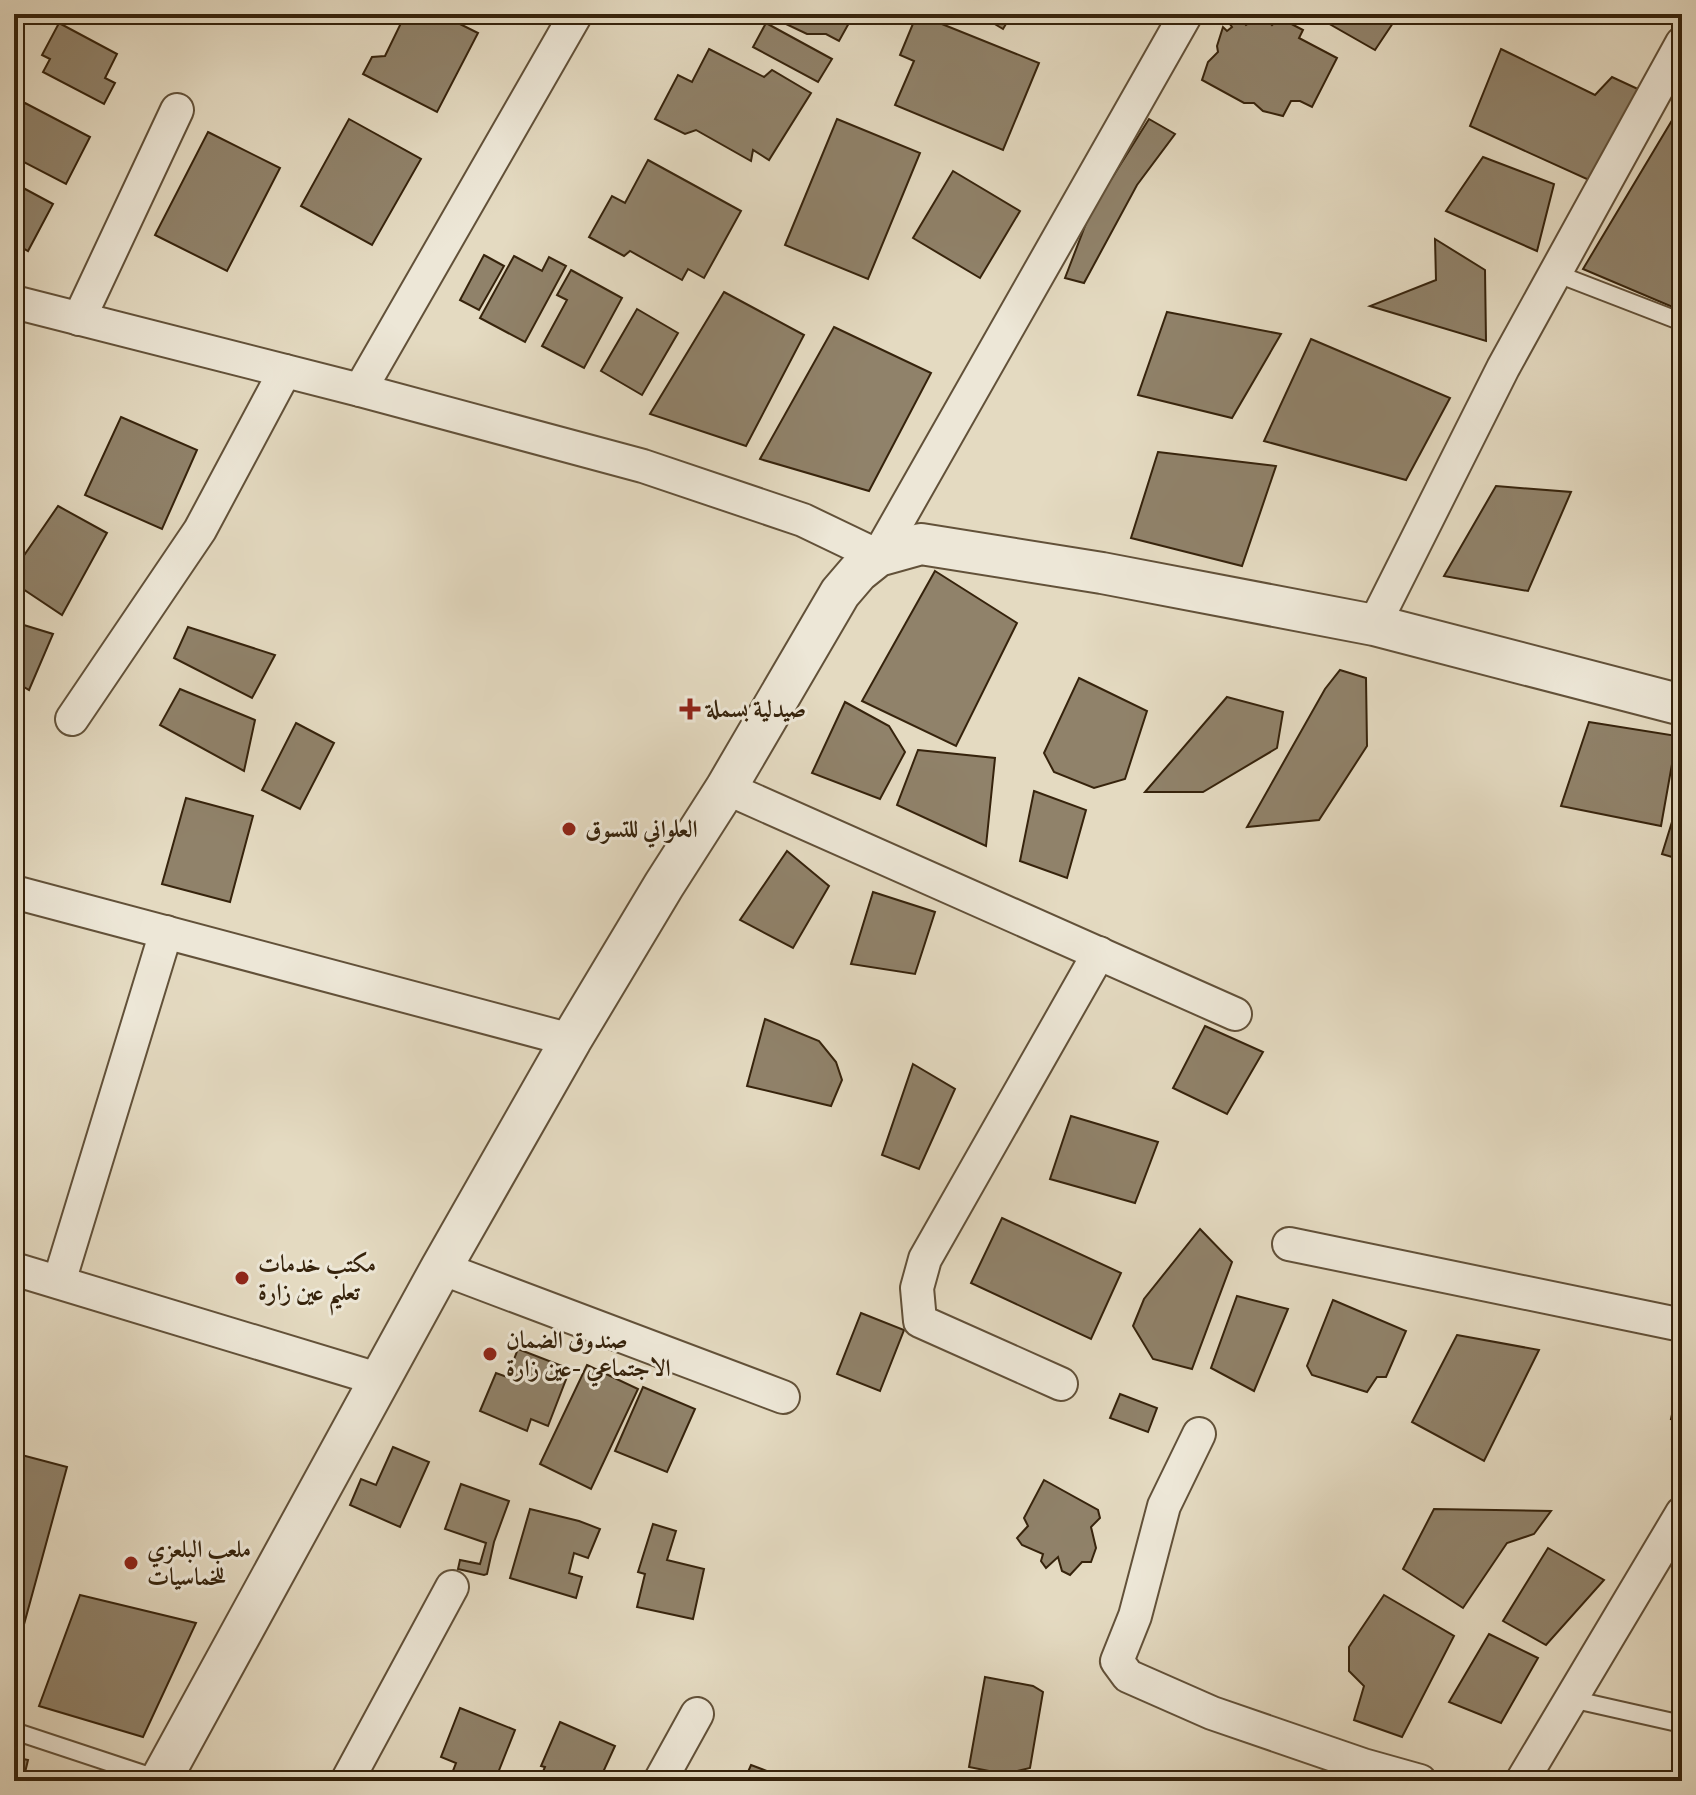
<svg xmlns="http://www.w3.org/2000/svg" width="1696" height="1795" font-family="Vollkorn,Amiri,serif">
<rect width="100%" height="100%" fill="#e4dac1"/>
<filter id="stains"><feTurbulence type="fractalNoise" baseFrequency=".0025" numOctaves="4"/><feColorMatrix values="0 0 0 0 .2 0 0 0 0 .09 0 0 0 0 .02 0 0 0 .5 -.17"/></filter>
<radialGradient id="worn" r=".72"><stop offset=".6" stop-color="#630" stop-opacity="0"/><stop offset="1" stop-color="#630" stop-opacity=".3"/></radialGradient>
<g fill="#90826a" stroke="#36230c" stroke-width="2">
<path d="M430 14 442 15 478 33 437 112 363 74 372 57 385 56 401 23 410 15 422 21Z"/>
<path d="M765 14H854L839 41 826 34H807Z"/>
<path d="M917 14 1039 63 1003 150 895 105 914 61 900 55Z"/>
<path d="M978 14H1012L1003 29Z"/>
<path d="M1262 14 1272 25 1280 18 1303 30 1299 38 1337 58 1312 107 1300 101H1291L1283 116 1263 111 1254 103H1244L1202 80 1208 62 1218 52 1217 46 1223 27 1227 31 1232 27 1227 20 1238 16 1246 25Z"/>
<path d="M1312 14H1399L1375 50Z"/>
<path d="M59 23 117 54 105 78 115 83 104 104 43 72 50 59 42 55Z"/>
<path d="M766 23 832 59 818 82 753 47Z"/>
<path d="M709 49 764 77 772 70 811 93 769 160 753 150 751 161 696 130 685 134 655 119 678 75 692 82Z"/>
<path d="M1501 49 1595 95 1612 77 1640 90 1589 180 1470 126Z"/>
<path d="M25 103 90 137 66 184 14 157V124Z"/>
<path d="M1677 112 1682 114V311L1583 269Z"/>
<path d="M349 119 421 159 372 245 301 206Z"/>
<path d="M837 119 920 153 868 279 785 245Z"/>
<path d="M1149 119 1175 134 1137 185 1084 283 1065 278 1090 213Z"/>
<path d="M208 132 280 168 227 271 155 235Z"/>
<path d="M1483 157 1554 184 1537 251 1446 211Z"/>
<path d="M648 160 741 211 704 278 688 269 682 280 630 251 624 256 589 237 612 196 625 203Z"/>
<path d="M953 171 1020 211 980 278 913 238Z"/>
<path d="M14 183 53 204 28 251 14 243Z"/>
<path d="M1435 239 1485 270 1486 341 1370 306 1436 280Z"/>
<path d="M484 255 504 266 479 310 460 300Z"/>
<path d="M514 256 542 271 549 257 566 266 525 342 480 318Z"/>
<path d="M571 270 622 298 584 368 542 346 567 300 557 295Z"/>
<path d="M724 292 804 335 746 446 650 414Z"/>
<path d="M637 309 678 333 642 395 601 371Z"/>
<path d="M1167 312 1281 334 1232 418 1138 395Z"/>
<path d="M834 327 931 373 869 491 760 459Z"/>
<path d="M1311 339 1450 398 1406 480 1264 441Z"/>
<path d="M121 417 197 450 162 529 85 495Z"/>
<path d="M1158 452 1276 466 1242 566 1131 538Z"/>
<path d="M1496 486 1571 492 1528 591 1444 576Z"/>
<path d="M58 506 107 533 62 615 14 583V570Z"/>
<path d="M935 571 1017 623 956 746 862 701Z"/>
<path d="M14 622 53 634 29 690 14 681Z"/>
<path d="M188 627 275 655 252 698 174 658Z"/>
<path d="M1340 670 1366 678 1367 746 1319 820 1247 827 1325 689Z"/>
<path d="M1079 678 1147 711 1125 779 1094 788 1054 772 1044 753Z"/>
<path d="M180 689 255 720 244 771 160 725Z"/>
<path d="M1227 697 1283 712 1277 748 1203 792H1145Z"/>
<path d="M845 702 889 726 905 752 880 799 812 773Z"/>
<path d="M1589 722 1677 736 1661 826 1561 806Z"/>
<path d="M296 723 334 743 300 809 262 790Z"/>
<path d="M918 750 995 758 986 846 897 805Z"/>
<path d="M1034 791 1086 810 1067 878 1020 861Z"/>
<path d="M186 798 253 816 230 902 162 884Z"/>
<path d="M1676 809 1682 811V860L1662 854Z"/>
<path d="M787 851 829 886 793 948 740 920Z"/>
<path d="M873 892 935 912 915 974 851 964Z"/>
<path d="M765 1019 819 1041 836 1062 842 1080 831 1106 747 1086Z"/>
<path d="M1205 1026 1263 1052 1227 1114 1173 1088Z"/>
<path d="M913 1064 955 1089 919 1169 882 1155Z"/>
<path d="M1071 1116 1158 1142 1135 1203 1050 1179Z"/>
<path d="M1002 1218 1121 1273 1091 1339 971 1283Z"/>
<path d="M1200 1229 1232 1262 1192 1369 1153 1359 1133 1326 1144 1299Z"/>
<path d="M1237 1296 1288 1309 1254 1391 1211 1368Z"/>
<path d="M1333 1300 1406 1331 1386 1377H1377L1367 1392 1312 1375 1307 1366Z"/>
<path d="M861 1313 904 1330 880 1391 837 1374Z"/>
<path d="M1457 1335 1539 1350 1484 1461 1412 1422Z"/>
<path d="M518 1349 570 1369 548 1426 531 1419 527 1431 480 1411 496 1373 507 1377Z"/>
<path d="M587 1365 638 1389 591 1489 540 1464Z"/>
<path d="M1682 1369V1420L1671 1419Z"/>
<path d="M643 1387 695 1409 667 1472 615 1451Z"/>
<path d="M1120 1394 1157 1408 1148 1432 1110 1418Z"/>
<path d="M393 1447 429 1462 400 1527 350 1505 361 1479 376 1485Z"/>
<path d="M14 1453 67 1467 14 1661Z"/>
<path d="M1044 1480 1098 1510 1100 1518 1091 1527 1096 1548 1091 1562H1082L1070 1575 1062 1571 1058 1557 1046 1568 1041 1561 1043 1554 1022 1545 1017 1538 1028 1526 1024 1518Z"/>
<path d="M461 1484 509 1501 494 1542 487 1574 484 1575 458 1569 460 1560 480 1564 486 1543 445 1529Z"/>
<path d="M530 1509 579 1521 600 1529 588 1558 574 1553 569 1573 582 1577 576 1598 510 1578Z"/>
<path d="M1434 1509 1551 1511 1534 1534 1507 1543 1463 1608 1403 1569Z"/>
<path d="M653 1524 676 1531 667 1560 704 1569 693 1619 637 1607 645 1574 638 1572Z"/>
<path d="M1548 1548 1604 1580 1546 1645 1503 1621Z"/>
<path d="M80 1595 196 1623 143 1737 39 1706Z"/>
<path d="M1384 1595 1454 1636 1402 1737 1354 1720 1364 1686 1349 1671V1647Z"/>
<path d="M1489 1634 1538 1658 1501 1723 1449 1702Z"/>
<path d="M985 1677 1033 1686 1043 1692 1030 1768 1004 1774 969 1767Z"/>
<path d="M460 1708 515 1730 498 1773 512 1779 511 1781H449L456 1763 441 1757Z"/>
<path d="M560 1722 615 1746 599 1781H539L545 1767 541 1766Z"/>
<path d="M14 1757 28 1760 23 1781H14Z"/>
<path d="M751 1765 767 1771 764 1779 770 1781H744Z"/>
</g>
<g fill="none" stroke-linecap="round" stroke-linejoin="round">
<defs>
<g id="service">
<path d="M1555 273 1682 322"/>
<path d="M1571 1699 1682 1724"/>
<path d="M14 1731 159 1779"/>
</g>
<g id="minor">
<path d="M14 302 360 390 643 466 803 520 878 556 1186 14"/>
<path d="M79 319 177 110"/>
<path d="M360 390 576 14"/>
<path d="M1374 625 1503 368 1682 43"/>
<path d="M72 719 200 530 285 371"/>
<path d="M726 788 1235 1014"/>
<path d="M14 892 571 1040"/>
<path d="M1289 1244 1682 1325"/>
<path d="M441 1268 783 1397"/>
<path d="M14 1269 381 1380"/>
<path d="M59 1282 166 932"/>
<path d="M1061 1384 920 1321 917 1288 925 1259 1099 953"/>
<path d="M1199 1434 1164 1506 1135 1616 1117 1661 1128 1676 1212 1713 1363 1765 1420 1781"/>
<path d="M347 1781 452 1587"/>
<path d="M660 1781 697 1714"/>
<path d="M1522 1781 1682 1513"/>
</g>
<path id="tertiary" d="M160 1781 441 1268 571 1040 664 885 726 788 840 593 858 572 878 556 921 544 1102 573 1374 625 1682 705"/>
</defs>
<use href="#service" stroke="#625139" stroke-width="20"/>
<use href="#minor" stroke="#625139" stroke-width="36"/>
<use href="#tertiary" stroke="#625139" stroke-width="44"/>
<use href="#service" stroke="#ede7d7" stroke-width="16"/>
<use href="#minor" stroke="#ede7d7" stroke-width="32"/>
<use href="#tertiary" stroke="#ede7d7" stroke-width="40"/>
</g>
<g fill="#8f2418" stroke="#ede7d7" stroke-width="3">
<path d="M686 697h8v8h8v8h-8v8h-8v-8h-8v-8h8z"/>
<circle cx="569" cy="829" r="8"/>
<circle cx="242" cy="1278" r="8"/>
<circle cx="490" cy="1354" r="8"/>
<circle cx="131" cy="1563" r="8"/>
</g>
<g text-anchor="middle" stroke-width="6" stroke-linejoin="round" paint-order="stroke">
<g font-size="24" font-weight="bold" fill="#36230c" stroke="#ede7d7" text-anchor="start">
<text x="706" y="717">صيدلية بسملة</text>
<text x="585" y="837">العلواني للتسوق</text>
<text x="258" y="1272">مكتب خدمات<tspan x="258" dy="28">تعليم عين زارة</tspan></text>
<text x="506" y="1348">صندوق الضمان<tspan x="506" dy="28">الاجتماعي -عين زارة</tspan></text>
<text x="147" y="1557">ملعب البلعزي<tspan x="147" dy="28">للخماسيات</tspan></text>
</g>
</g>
<rect width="1696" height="1795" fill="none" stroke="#e4dac1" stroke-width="48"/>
<rect x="16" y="16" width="1664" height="1763" fill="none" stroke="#36230c" stroke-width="4"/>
<rect x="24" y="24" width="1648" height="1747" fill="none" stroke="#36230c" stroke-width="2"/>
<rect width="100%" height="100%" filter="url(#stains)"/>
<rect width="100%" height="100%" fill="url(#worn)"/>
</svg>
